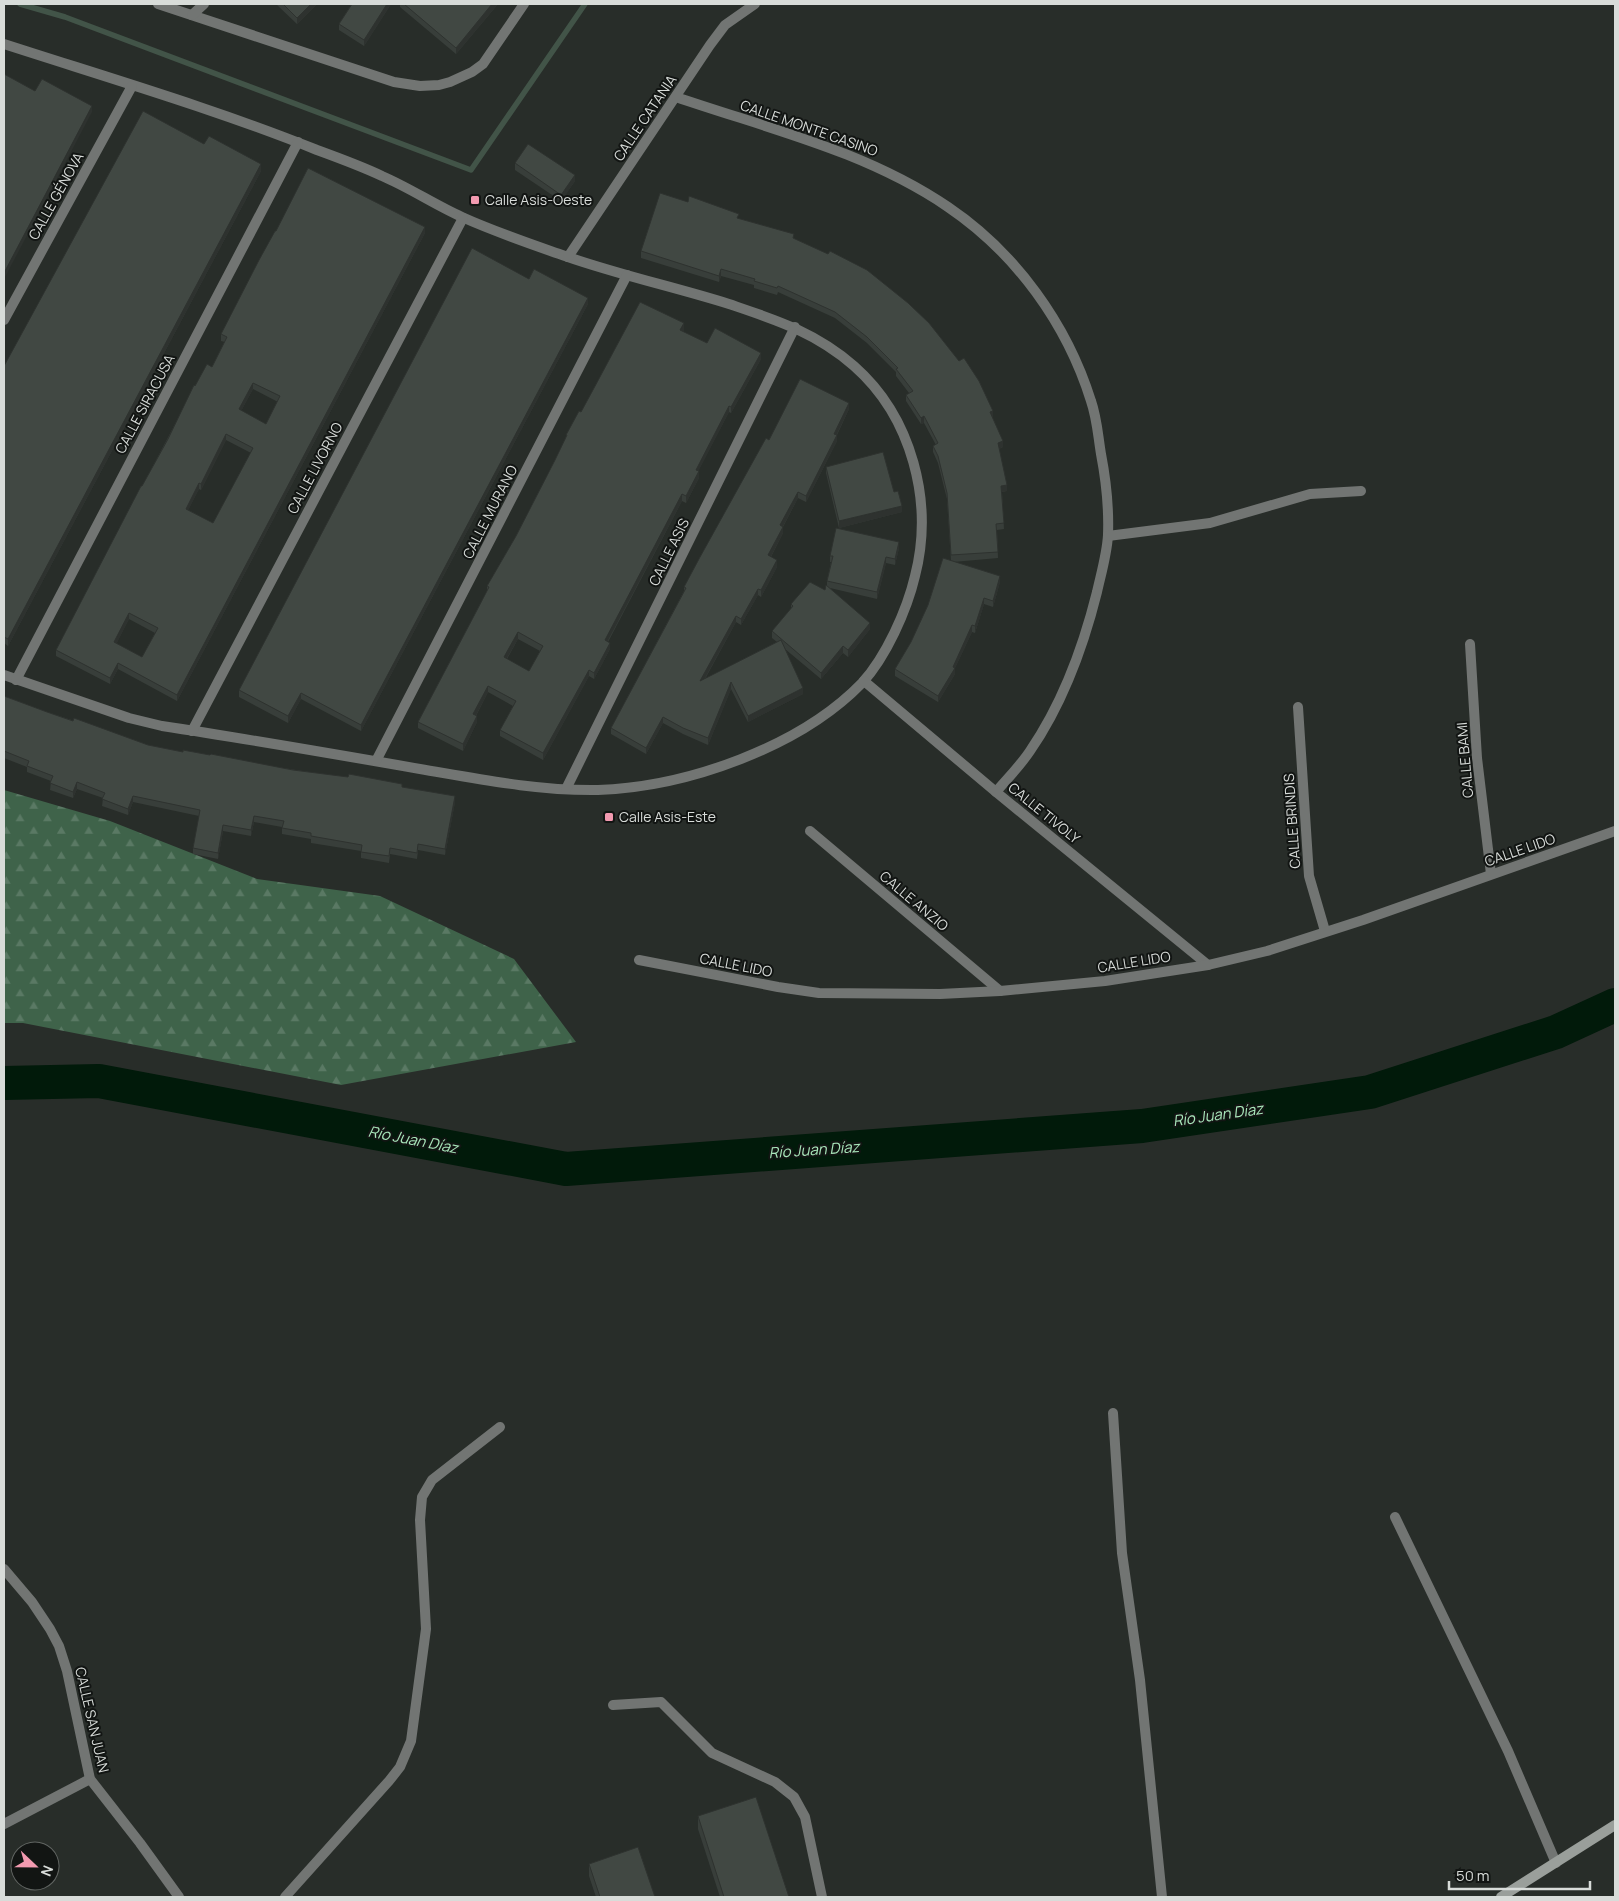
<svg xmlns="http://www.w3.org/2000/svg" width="1619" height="1901" font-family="Manrope,sans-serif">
<defs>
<pattern id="forest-firs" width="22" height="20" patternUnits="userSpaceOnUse" patternTransform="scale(1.25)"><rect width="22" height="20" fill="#3f634a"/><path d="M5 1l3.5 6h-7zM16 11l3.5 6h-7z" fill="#5a7964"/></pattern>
</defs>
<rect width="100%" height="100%" fill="#282d29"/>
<path fill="url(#forest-firs)" d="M4 790 110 821 257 879 380 896 514 959 576 1042 341 1085 23 1023H4Z"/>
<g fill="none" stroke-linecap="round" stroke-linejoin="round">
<path stroke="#425448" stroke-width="5.5" d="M20 4 65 17 471 170 585 4"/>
<path stroke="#011a0a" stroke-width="34" d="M4 1083 99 1081 566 1169 1142 1126 1370 1092 1556 1032 1615 1005"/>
<path stroke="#727573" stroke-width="10" d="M613 1705 661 1702 712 1753 775 1782 794 1797 805 1817 822 1897"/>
<g stroke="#727573" stroke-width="10">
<path d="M158 4 394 82 420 86 439 85 450 82 472 72 483 64 524 4"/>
<path d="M192 15 204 4"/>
<path d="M4 44C109 78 215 109 317 150 339 158 361 166 382 176 410 188 435 205 462 217 495 232 531 244 565 256 619 275 675 287 729 304 776 320 815 332 854 366 912 417 934 502 915 576 907 610 886 657 862 683 800 747 687 787 598 790 538 791 479 779 420 769 334 754 248 739 162 726L129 718 4 675"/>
<path d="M676 97C769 129 866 151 948 207 1016 253 1067 324 1091 401 1097 418 1098 436 1101 454 1106 480 1109 508 1108 535 1107 554 1101 574 1097 592 1083 648 1063 703 1030 751 1020 766 1007 779 996 792"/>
<path d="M568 257 710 45 725 25 755 4"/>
<path d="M4 320 132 86"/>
<path d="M1108 536 1210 523 1310 494 1361 491"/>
<path d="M1470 644 1477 758 1491 874"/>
<path d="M16 680 298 142"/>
<path d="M864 681 996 792 1208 965"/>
<path d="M1298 707 1309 876 1325 931"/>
<path d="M192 731 463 218"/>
<path d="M376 761 627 275"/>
<path d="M566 789 795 327"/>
<path d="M810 831 1000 991"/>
<path d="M639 960 778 987 819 993 940 994 1000 991 1105 981 1208 965 1267 951 1363 920 1615 831"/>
<path d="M1113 1413 1122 1553 1140 1680 1162 1897"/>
<path d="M1395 1517 1508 1751 1556 1863"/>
<path d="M4 1569 32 1602 50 1629 59 1646 67 1671 90 1779 140 1843 179 1897"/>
<path d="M4 1824 90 1779"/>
<path d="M285 1897 389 1781 400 1767 411 1741 426 1629 420 1520 422 1497 432 1480 500 1427"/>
</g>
<path stroke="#9a9f9b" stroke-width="10" d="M1501 1897 1615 1825"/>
</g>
<g fill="#383e3a" fill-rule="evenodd">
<path d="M276 4H317L297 24Z"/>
<path d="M350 4H391L364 46 339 30V24L351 5Z"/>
<path d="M400 4H498L456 54 400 7Z"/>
<path d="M204 144 261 171 8 646 4 643V366Z"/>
<path d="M515 163 575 181 561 201 515 170Z"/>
<path d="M688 202 794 238 993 417H992L1003 447 999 449 1007 491 1002 492 1004 529 997 530 998 558 953 562 1000 582 993 607 984 604 975 633 972 632 955 668V674L938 702 895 676V669L911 642 951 561 947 499 938 463 933 452V446L936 445 924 423 921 424 906 401V395L909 393 896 376V372L867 343 835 318 778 292 777 295 754 288V285L721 276 719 282 641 258V251Z"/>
<path d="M276 231 425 233 177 701 118 669 110 684 56 656V650L195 386 212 367 225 342 221 341V334ZM253 389 278 402 266 424 241 411ZM226 440 251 453 213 523 188 510 199 489 201 490ZM129 619 155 633 142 657 116 644Z"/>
<path d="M529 279 588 304 361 731 301 699 288 723 239 697V690Z"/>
<path d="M684 330 683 332 707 343 761 359 731 413 729 412 698 471 699 478 686 503 682 501 608 642 610 649 594 679 589 676 543 760 500 736V730L513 706 488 692 476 716 477 722 463 751 418 728V722L476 612 487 591V586L516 536 555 460 566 438V435L581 412ZM518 639 540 651 529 671 507 659Z"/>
<path d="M849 409 837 435V441L806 502 798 498 783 527V533L771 557 777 567 761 597 758 595 741 625 736 622 705 679 777 642 772 638V631L791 609V604L825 590 827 585V581L831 562H830V556L899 548 895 565 886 563 877 599 830 588 870 629 848 657 843 653 821 679 785 649 803 694 748 722 731 689 708 745 683 734 663 723 646 754 611 734V728L684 591V587L769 440Z"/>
<path d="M826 467 894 492 902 512 839 528 826 473Z"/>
<path d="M4 696 47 712 148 745 183 752 402 787 455 802 445 855 418 850 417 859 390 854 389 863 361 858V851L311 843V839L282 834V827L254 822 251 836 223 831 218 859 193 854V848L199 816 133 802 128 815 102 806 103 798 77 789 73 798 50 790 51 781 27 772V767L4 758Z"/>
<path d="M698 1816 789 1897H720L698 1829Z"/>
<path d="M589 1864 655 1897H596L589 1876Z"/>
</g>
<g fill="#2e322f">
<path d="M311 4H317L297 24V18Z"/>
<path d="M387 4H391L364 46V40Z"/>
<path d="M492 4H498L456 54V48Z"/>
<path d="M92 106V112L4 279V273Z"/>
<path d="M261 164V171L8 646V639Z"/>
<path d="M575 175V181L561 201V195Z"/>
<path d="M425 227V233L177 701V695Z"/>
<path d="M721 269V276L719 282V276Z"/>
<path d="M588 298V304L361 731V725Z"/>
<path d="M684 323V330L680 337V330Z"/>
<path d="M761 353V359L731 413V407Z"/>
<path d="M253 383V389L239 415V409Z"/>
<path d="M849 403V409L834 440V434Z"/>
<path d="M729 406V412L696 476V470Z"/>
<path d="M993 411V417L990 419V412Z"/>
<path d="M924 416V423L921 424V418Z"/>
<path d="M226 434V440L201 490V484Z"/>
<path d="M837 435V441L806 502V496Z"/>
<path d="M1003 441V447L998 449V443Z"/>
<path d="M699 471V478L686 503V496Z"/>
<path d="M199 483V489L186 515V509Z"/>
<path d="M1007 485V491L1001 492V486Z"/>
<path d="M798 492V498L780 532V525Z"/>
<path d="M682 494V501L605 646V640Z"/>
<path d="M902 506V512L839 528V521Z"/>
<path d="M783 527V533L768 562V555Z"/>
<path d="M899 542V548L895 565V559Z"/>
<path d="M886 557V563L877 599V592Z"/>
<path d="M777 560V567L761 597V590Z"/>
<path d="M1000 576V582L993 607V601Z"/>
<path d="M758 589V595L741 625V619Z"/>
<path d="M984 598V604L975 633V626Z"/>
<path d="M129 613V619L114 649V642Z"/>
<path d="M736 616V622L700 687V681Z"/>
<path d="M870 623V629L848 657V650Z"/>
<path d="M972 625V632L955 668V674L938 702V696Z"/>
<path d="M518 632V639L504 663V657Z"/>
<path d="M610 643V649L594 679V673Z"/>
<path d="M843 646V653L821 679V673Z"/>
<path d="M118 663V669L110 684V678Z"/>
<path d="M589 670V676L543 760V753Z"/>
<path d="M731 682V689L708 745V738Z"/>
<path d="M488 686V692L473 721V714Z"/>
<path d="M803 688V694L748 722V716Z"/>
<path d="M301 693V699L288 723V716Z"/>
<path d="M477 716V722L463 751V744Z"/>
<path d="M663 717V723L646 754V748Z"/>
<path d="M77 782V789L73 798V792Z"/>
<path d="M133 796V802L128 815V809Z"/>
<path d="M455 796V802L445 855V849Z"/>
<path d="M254 816V822L251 836V830Z"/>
<path d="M223 825V831L218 859V853Z"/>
</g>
<g fill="#414843" stroke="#2e322f" fill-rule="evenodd">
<path d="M283 4H311L297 18Z"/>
<path d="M352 4H387L364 40 339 24Z"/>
<path d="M404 4H492L456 48Z"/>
<path d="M4 74 35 91 42 79 92 106 4 273Z"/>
<path d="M143 111 204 144 209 136 261 164 8 639 4 637V366Z"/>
<path d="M528 144 575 175 561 195 515 163Z"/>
<path d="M308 168 425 227 177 695 118 663 110 678 56 650 141 486H142L168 439 194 385 195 386 207 364 212 367 227 337 221 334 259 260 275 231H276ZM253 383 280 396 266 424 239 409ZM226 434 253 448 213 523 186 509 199 483 201 484ZM129 613 158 628 142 657 114 642Z"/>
<path d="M660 193 688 202 689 196 739 214 737 218 794 234 793 238 828 254 830 251 867 270 908 303 929 323 959 361 964 358 979 381 993 411 990 412 1003 441 998 443 1007 485 1001 486 1004 523 996 524 998 552 951 555 947 493 938 456 933 446 938 443 924 416 921 418 906 395 913 391 896 369 898 368 867 337 835 312 778 286 777 288 754 281 755 279 721 269 719 276 641 251Z"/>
<path d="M472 248 529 279 534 269 588 298 361 725 301 693 288 716 239 690Z"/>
<path d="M640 302 684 323 680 330 707 343 715 328 761 353 731 407 729 406 696 470 699 471 686 496 682 494 605 640 610 643 594 673 589 670 543 753 500 730 516 701 488 686 473 714 477 716 463 744 418 722 476 612 489 587 487 586 516 536 555 460 567 435H566L579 411 581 412 594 388ZM518 632 543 646 529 671 504 657Z"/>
<path d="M800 379 849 403 834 434 837 435 806 496 798 492 780 525 783 527 768 555 777 560 761 590 758 589 741 619 736 616 700 681 781 640 803 688 748 716 731 682 708 738 683 728 663 717 646 748 611 728 686 588 684 587 700 557 766 438 769 440Z"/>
<path d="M883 452 894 492 898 491 902 506 839 521 826 467Z"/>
<path d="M836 528 899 542 895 559 886 557 877 592 827 581 833 556H830Z"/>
<path d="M943 558 1000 576 993 601 984 598 975 626 972 625 953 667 955 668 938 696 895 669 911 642 928 605Z"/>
<path d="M810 582 825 590 826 585 870 623 848 650 843 646 821 673 772 631 793 606 791 604Z"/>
<path d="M4 696 47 712 73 721 74 718 148 745 183 752V750L210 755 211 754 293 770 348 777 349 774 402 784V787L455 796 445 849 418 844 417 853 390 848 389 856 361 852 362 845 311 836V833L282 828 284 821 254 816 251 830 223 825 218 853 193 848 200 810 133 796 128 809 102 799 105 793 77 782 73 792 50 783 53 776 27 766 29 761 4 751Z"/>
<path d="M756 1797 789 1897H724L698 1816Z"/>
<path d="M638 1847 655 1897H600L589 1864Z"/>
</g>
<g fill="#f29ab0" stroke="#121513" stroke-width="2">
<rect x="470" y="195" width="10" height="10" rx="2.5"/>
<rect x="604" y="812" width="10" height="10" rx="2.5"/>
</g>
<g text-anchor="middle" stroke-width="4" stroke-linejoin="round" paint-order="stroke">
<g font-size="14" fill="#d8dcd9" stroke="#121513">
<text transform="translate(645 118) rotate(-56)" y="5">CALLE CATANIA</text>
<text transform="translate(809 128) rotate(19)" y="5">CALLE MONTE CASINO</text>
<text transform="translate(56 196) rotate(-61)" y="5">CALLE GÉNOVA</text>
<text transform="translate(145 404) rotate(-62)" y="5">CALLE SIRACUSA</text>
<text transform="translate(315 468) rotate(-62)" y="5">CALLE LIVORNO</text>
<text transform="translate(490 512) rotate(-63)" y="5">CALLE MURANO</text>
<text transform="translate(669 552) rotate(-64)" y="5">CALLE ASIS</text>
<text transform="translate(1465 760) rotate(-95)" y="5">CALLE BAMI</text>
<text transform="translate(1044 813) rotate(39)" y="5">CALLE TIVOLY</text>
<text transform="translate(1292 821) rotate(-94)" y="5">CALLE BRINDIS</text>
<text transform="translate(1520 850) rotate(-19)" y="5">CALLE LIDO</text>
<text transform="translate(914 901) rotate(40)" y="5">CALLE ANZIO</text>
<text transform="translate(1134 962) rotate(-9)" y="5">CALLE LIDO</text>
<text transform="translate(736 965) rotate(11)" y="5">CALLE LIDO</text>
<text transform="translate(92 1720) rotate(77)" y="5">CALLE SAN JUAN</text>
</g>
<g font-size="14" fill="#d8dcd9" stroke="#121513" text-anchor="start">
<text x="485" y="205">Calle Asis-Oeste</text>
<text x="619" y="822">Calle Asis-Este</text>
</g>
<g font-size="15" font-style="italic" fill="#a9e7bb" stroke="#121513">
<text transform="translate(1218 1115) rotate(-8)" y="5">Río Juan Díaz</text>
<text transform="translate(413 1140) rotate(11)" y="5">Río Juan Díaz</text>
<text transform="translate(814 1150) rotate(-4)" y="5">Río Juan Díaz</text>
</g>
</g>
<rect width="1619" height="1901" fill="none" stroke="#d8dcd9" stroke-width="10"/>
<g transform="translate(35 1866) rotate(112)"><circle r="24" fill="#121513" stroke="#616562"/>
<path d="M0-4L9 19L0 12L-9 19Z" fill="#f29ab0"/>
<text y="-8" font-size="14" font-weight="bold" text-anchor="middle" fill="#d8dcd9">N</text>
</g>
<path d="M1449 1881v8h141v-8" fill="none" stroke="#d8dcd9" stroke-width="2.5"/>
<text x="1456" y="1881" font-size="15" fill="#d8dcd9" stroke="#121513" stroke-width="4" paint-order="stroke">50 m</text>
</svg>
